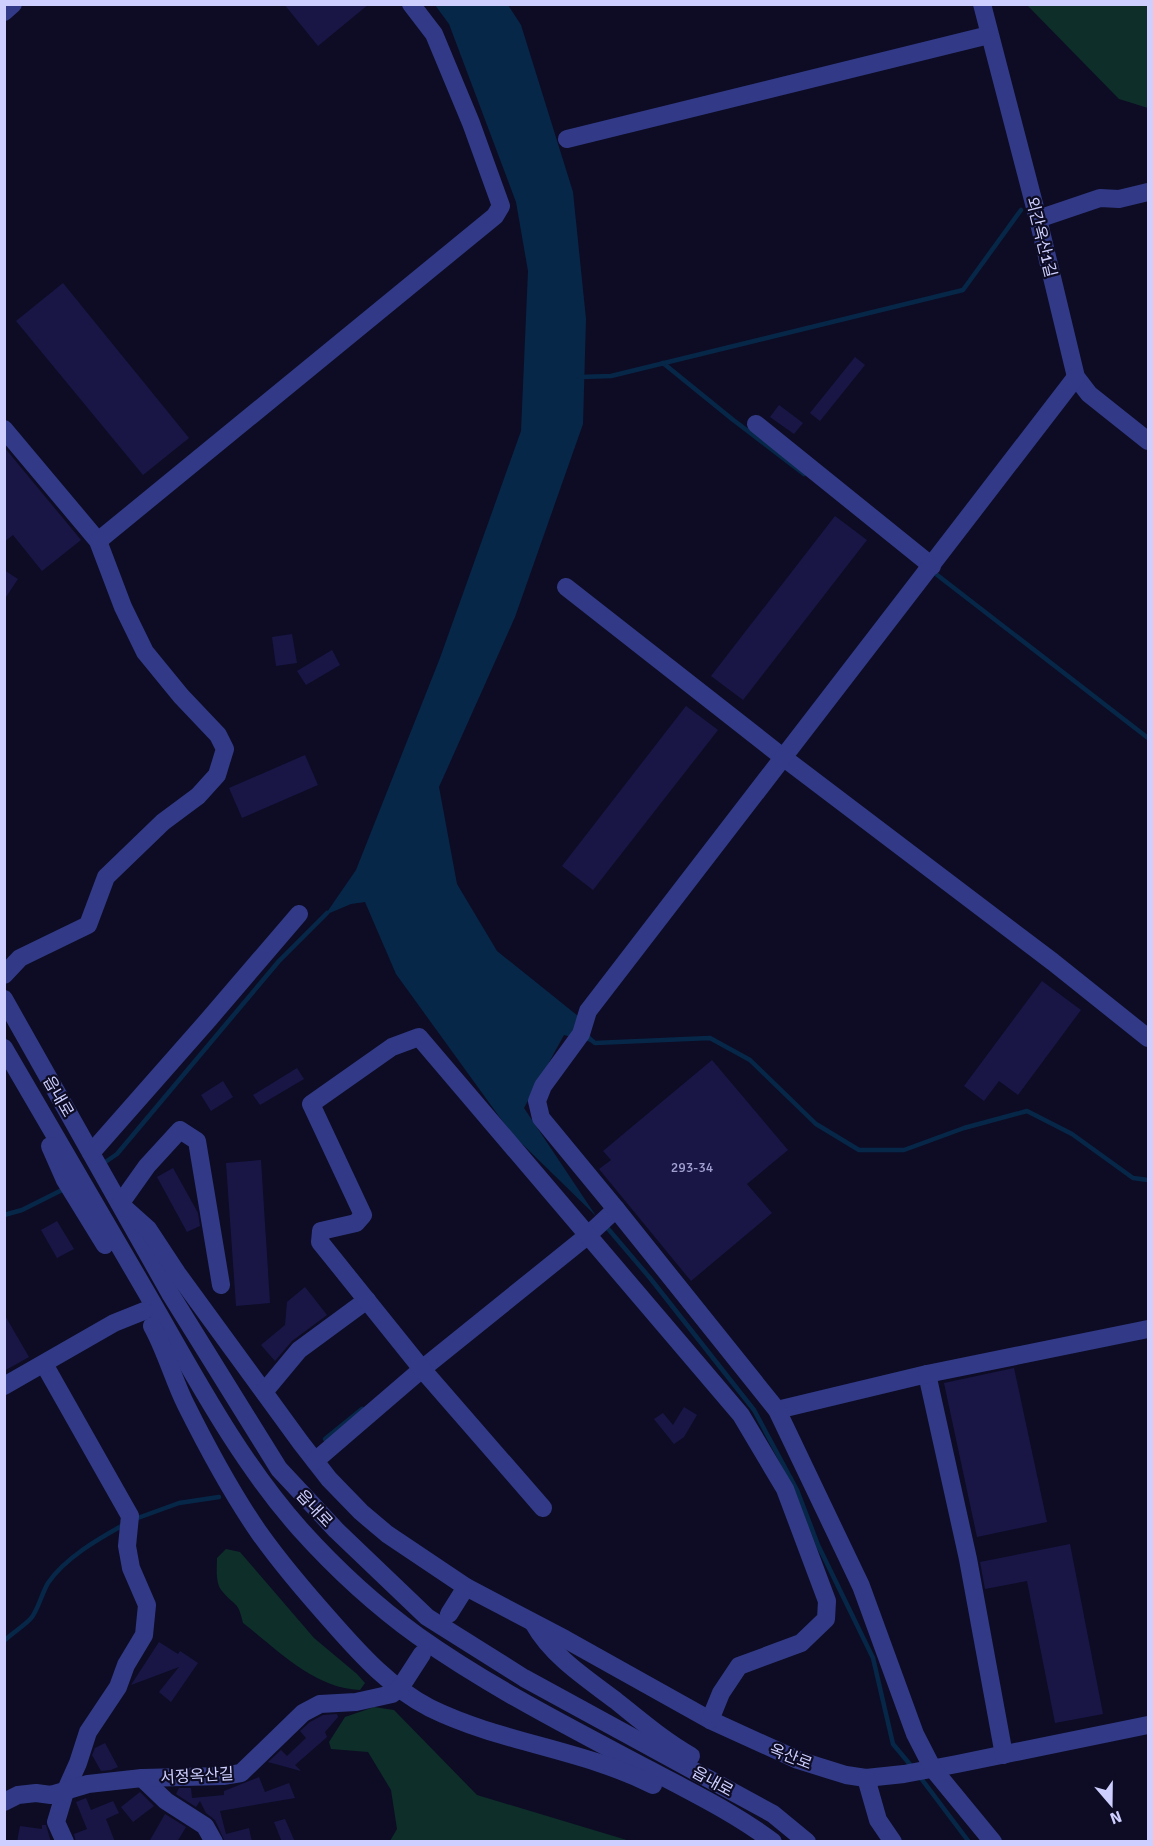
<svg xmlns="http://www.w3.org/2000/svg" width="1153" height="1846" font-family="Signika,'Noto Sans KR',sans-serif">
<rect width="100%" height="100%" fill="#0d0c24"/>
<g fill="#0e2e29">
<path d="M1027 5H1148V108L1119 99Z"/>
<path d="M226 1549 240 1552 314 1638 357 1674 365 1683 360 1690C313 1688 278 1650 243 1623 238 1600 235 1607 222 1591 215 1583 217 1568 217 1558Z"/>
<path d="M374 1707 394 1710 477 1795 630 1841H390L397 1829 391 1790 368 1752 331 1749 329 1742 345 1717Z"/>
</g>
<path fill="#072748" d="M435 5H508L521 25 573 192 586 319 583 424 515 617 439 787 457 884 497 951 578 1016 595 1043 564 1035 524 1108 596 1216 511 1133 396 974 365 902 351 904 325 915 356 870 440 658 521 431 528 271 516 202 449 24Z"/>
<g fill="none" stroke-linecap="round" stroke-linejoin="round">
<g stroke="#072748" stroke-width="4.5">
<path d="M663 363 732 419 804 474"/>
<path d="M580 377 611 376 963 290 1021 210"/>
<path d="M932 571 1148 738"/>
<path d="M590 1039 595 1043 710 1038 750 1060 816 1124 859 1150H904L964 1128 1027 1111 1072 1134 1133 1178 1148 1180"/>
<path d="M101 1165 117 1154 279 961 327 913"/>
<path d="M4 1215 22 1210 64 1189"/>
<path d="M604 1224 650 1278 754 1410 797 1490 818 1545 873 1658 893 1744 913 1768"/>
<path d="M325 1439 362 1409"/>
<path d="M135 1519 179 1503 219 1497"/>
<path d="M4 1641C12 1633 27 1624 32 1617 39 1607 42 1593 48 1583 65 1558 98 1539 125 1524"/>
<path d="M920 1777 969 1842"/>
</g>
</g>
<g fill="#191646">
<path d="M284 4H369L318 46Z"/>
<path d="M63 283 189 438 143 475 16 321Z"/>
<path d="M855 357 865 365 820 421 810 413Z"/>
<path d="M779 405 803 423 794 434 770 417Z"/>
<path d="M4 447 81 540 42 571 13 535 4 542Z"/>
<path d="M835 516 867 540 743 700 711 676Z"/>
<path d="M4 570 18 579 4 600Z"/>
<path d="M292 634 297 663 276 666 272 637Z"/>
<path d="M332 650 340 665 306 685 297 671Z"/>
<path d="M686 706 718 730 593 890 562 866Z"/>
<path d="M305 755 318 785 242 818 229 788Z"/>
<path d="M1042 981 1081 1010 1018 1095 999 1081 984 1101 964 1086Z"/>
<path d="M712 1060 788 1150 747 1184 772 1213 691 1281 599 1169 611 1160 603 1151Z"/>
<path d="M297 1068 304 1079 260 1105 253 1095Z"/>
<path d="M223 1081 233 1097 211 1111 201 1095Z"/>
<path d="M261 1160 270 1303 236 1306 226 1163Z"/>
<path d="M173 1168 198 1213 200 1226 187 1232 157 1177Z"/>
<path d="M57 1221 74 1249 57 1258 41 1230Z"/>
<path d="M305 1287 327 1315 292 1341 275 1361 261 1345 285 1325 287 1302Z"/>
<path d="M4 1314 29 1357 4 1371Z"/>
<path d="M1014 1368 1047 1522 977 1537 944 1383Z"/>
<path d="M684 1407 697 1415 684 1437 674 1444 654 1419 663 1413 673 1425Z"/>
<path d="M1070 1544 1103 1714 1055 1723 1027 1581 985 1589 980 1562Z"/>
<path d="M159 1642 178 1654 180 1651 198 1663 171 1702 159 1692 179 1667 131 1685Z"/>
<path d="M337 1714 338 1717 325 1732 327 1737 295 1765 301 1771 268 1762 281 1750 287 1756 306 1738 300 1731 310 1722 323 1715Z"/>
<path d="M105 1743 118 1767 111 1770 101 1771 92 1755 95 1748Z"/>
<path d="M259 1777 265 1792 289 1783 295 1798 220 1811 226 1834 249 1828 252 1842H225L215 1820 206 1813 200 1801 196 1807 176 1794 179 1788H191L192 1798 224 1795V1791Z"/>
<path d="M140 1792 154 1806 133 1822 121 1807Z"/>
<path d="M86 1798 91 1810 113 1801 119 1813 106 1819 115 1842H76L74 1834 87 1829 76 1802Z"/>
<path d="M165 1814 186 1827 177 1842H149Z"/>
<path d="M285 1819 295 1842H282L274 1822Z"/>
<path d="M42 1825H46L51 1842H17L20 1826 42 1829Z"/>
</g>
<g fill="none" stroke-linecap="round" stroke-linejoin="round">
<g stroke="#323a87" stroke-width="18">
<path d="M982 4 1038 219 1076 377 1089 394 1148 441"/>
<path d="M4 12 13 4"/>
<path d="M567 139 989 35"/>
<path d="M1038 219 1100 198 1119 199 1148 192"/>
<path d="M756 424 932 566"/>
<path d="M4 429 98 541 123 607 145 652 181 696 218 735 225 749 217 775 198 796 163 822 106 877 88 925 20 958 4 975"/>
<path d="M98 541 495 216 501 206 471 123 434 34 411 4"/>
<path d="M566 587 784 758 1053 962 1148 1038"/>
<path d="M4 999 171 1295 279 1469 336 1530 427 1617 524 1678 773 1814 807 1842"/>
<path d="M4 1048C51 1129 98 1209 145 1290 192 1371 237 1458 300 1529 335 1568 375 1605 418 1636 490 1687 571 1728 650 1770 691 1792 735 1813 773 1842"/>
<path d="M50 1146 65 1180 105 1245"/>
<path d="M91 1153 209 1019 299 914"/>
<path d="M221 1285 197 1141 180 1130 147 1166 120 1204 148 1229 177 1273 301 1443 329 1479 361 1512 387 1534 466 1587 565 1639 710 1720 798 1760 846 1775 866 1778 904 1774 957 1764 1148 1725"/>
<path d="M152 1326C166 1351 173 1379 186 1405 208 1449 232 1494 260 1534 282 1565 307 1594 332 1622 361 1655 391 1688 430 1708 501 1743 582 1749 653 1785"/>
<path d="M44 1364 130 1516 127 1546 131 1568 147 1605 144 1635 126 1665 118 1687 88 1732 78 1763 65 1792 56 1822 65 1842"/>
<path d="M927 1374 968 1559 1004 1755"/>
<path d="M4 1386 114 1323 144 1311"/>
<path d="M264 1392 299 1350 367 1300"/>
<path d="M777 1410 927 1374 1148 1329"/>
<path d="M315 1461 422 1369 587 1236 616 1209"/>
<path d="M543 1508 422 1369 320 1242 321 1231 356 1223 363 1215 311 1104 392 1047 419 1037 741 1415 785 1489 827 1601 826 1619 801 1643 739 1666 721 1693 710 1720"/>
<path d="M449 1614 466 1587"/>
<path d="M534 1624C552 1656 586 1678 615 1700 640 1720 663 1740 691 1756"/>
<path d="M142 1778 166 1801 205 1826 214 1842"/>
<path d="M866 1778 878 1820 893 1842"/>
<path d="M4 1802 18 1795 36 1793 51 1795 88 1784 142 1778 223 1776 241 1773 303 1713 320 1704 356 1702 392 1694 400 1688 422 1654"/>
<path d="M993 1842 933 1769 915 1734 861 1586 777 1410 616 1209 541 1118 537 1101 543 1086 581 1034 588 1011 1076 377"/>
</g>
</g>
<g text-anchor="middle" stroke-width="4.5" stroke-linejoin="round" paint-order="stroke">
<g font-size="14" fill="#a1a1d1">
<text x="692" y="1172">293-34</text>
</g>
<g font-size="16" fill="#cecfff" stroke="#0d0c24">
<text transform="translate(1042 237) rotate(76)" y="6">외간옥산1길</text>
<text transform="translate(59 1096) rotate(60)" y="6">읍내로</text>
<text transform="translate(315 1508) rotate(47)" y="6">읍내로</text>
<text transform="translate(791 1756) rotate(21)" y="6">옥산로</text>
<text transform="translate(197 1775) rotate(-3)" y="6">서정옥산길</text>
<text transform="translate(713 1781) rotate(29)" y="6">읍내로</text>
</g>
</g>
<rect width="1153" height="1846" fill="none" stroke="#cecfff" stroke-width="12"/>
<g transform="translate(1111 1804) rotate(160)" stroke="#0d0c24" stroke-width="4.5" paint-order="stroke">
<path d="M0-4.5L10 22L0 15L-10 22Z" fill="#cecfff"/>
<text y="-9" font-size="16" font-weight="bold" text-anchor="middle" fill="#cecfff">N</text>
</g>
</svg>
